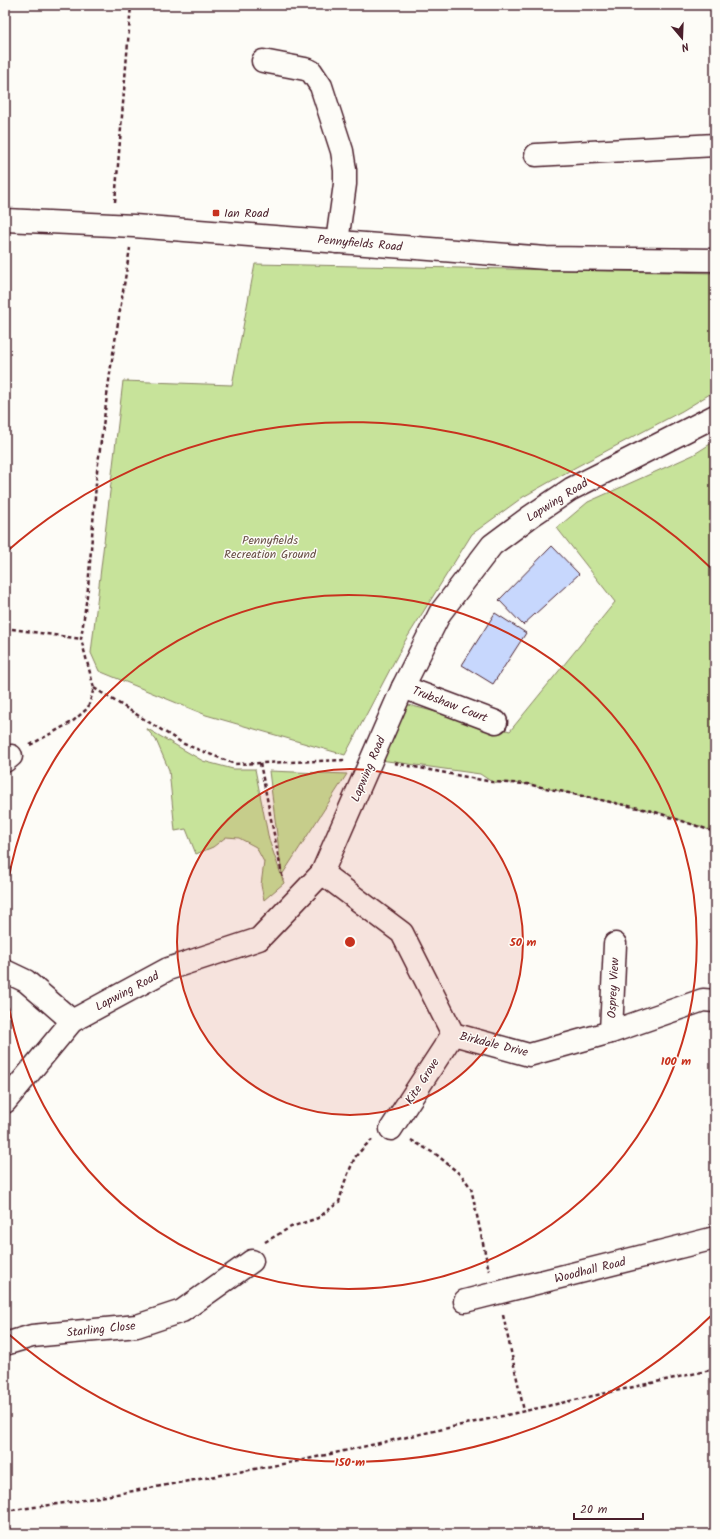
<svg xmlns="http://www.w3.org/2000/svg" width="720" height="1539" font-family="Kalam,sans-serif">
<rect width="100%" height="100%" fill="#fdfcf7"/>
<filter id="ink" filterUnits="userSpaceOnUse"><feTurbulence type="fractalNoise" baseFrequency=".025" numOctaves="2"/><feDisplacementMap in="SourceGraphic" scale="8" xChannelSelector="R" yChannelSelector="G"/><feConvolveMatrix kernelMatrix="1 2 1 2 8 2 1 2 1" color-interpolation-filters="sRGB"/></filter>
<g filter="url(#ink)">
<g fill="#c7e39a" stroke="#888162">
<path d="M255 264 715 273V391L682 411 576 467 523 497 472 534 405 641 345 755 206 715 99 671 91 653 123 381 232 385Z"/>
<path d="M715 441V832L661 813 527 784 492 782 480 774 373 759 397 702 510 731 615 602 557 528 588 502 693 455Z"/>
<path d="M146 728 203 761 233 769H255L269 840 284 883 264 900 261 885 264 862 256 847 239 838 226 837 213 847 196 854 186 829 175 831 169 770 156 740Z"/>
<path d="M269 771 347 774 282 875Z"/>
</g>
<g fill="#c7d7fd" stroke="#4a1f2b">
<path d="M552 546 579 574 523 625 499 600Z"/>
<path d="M495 613 526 633 493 684 462 665Z"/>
</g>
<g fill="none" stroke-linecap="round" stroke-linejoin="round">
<defs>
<g id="minor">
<path d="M263 61 305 69 311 71 321 86 342 151 345 170V184L337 242"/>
<path d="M536 155 715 145"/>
<path d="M5 220 134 226 546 258 715 260"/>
<path d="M403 687 496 722"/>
<path d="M5 761 11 756"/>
<path d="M322 873 402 933 453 1034 529 1055 611 1032 703 1000 715 1001"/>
<path d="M5 971 26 981 72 1021"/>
<path d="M611 1032 615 944"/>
<path d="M5 1102 72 1021 168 969 259 939 322 873 403 687 440 613 492 545 531 516 571 489 715 416"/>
<path d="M391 1129 453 1034"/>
<path d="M465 1301 715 1238"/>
<path d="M5 1344 32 1336 137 1326 182 1311 252 1261"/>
</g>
</defs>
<use href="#minor" stroke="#4a1f2b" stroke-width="25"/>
<g stroke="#4a1f2b" stroke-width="2.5" stroke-dasharray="4 3" stroke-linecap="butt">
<path d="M115 202 131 5"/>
<path d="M5 628 81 639"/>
<path d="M94 688 184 744 235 764 347 760"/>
<path d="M30 745 72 722 88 708 94 688 81 639 88 588 97 471 111 366 130 248"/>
<path d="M260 763 283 880"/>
<path d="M394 763 492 782 527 784 652 811 715 832"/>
<path d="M411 1140 437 1155 462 1176 471 1188 489 1271"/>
<path d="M265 1242 291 1227 318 1218 339 1202 345 1181 355 1157 366 1145 372 1140"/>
<path d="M503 1315 524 1411"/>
<path d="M5 1511 72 1502 294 1462 715 1369"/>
</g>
<use href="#minor" stroke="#fdfcf7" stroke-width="22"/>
</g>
</g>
<circle cx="350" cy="942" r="173" fill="#c8321e" fill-opacity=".12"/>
<g fill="none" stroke="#c8321e" stroke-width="2">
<circle cx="350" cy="942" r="173"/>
<path d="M5 903A347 347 0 1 1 5 981"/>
<path d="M714 1313A520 520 0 0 1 5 1331M5 553A520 520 0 0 1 714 571"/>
</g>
<rect fill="#c8321e" stroke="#fdfcf7" stroke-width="1.5" x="212" y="209" width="8" height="8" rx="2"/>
<g text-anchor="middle" stroke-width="3" stroke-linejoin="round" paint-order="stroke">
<g font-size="12" fill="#4a1f2b" stroke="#fdfcf7" text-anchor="start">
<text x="224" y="217">Ian Road</text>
</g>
<g font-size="12" fill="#4a1f2b" stroke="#fdfcf7">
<text transform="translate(360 243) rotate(5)" y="4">Pennyfields Road</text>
<text transform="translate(557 500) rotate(-32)" y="4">Lapwing Road</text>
<text transform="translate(450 704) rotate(21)" y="4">Trubshaw Court</text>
<text transform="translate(368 769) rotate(-67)" y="4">Lapwing Road</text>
<text transform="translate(613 988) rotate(-87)" y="4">Osprey View</text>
<text transform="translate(127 991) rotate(-28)" y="4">Lapwing Road</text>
<text transform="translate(494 1044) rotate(14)" y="4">Birkdale Drive</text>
<text transform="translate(422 1081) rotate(-57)" y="4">Kite Grove</text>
<text transform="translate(590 1270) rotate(-14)" y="4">Woodhall Road</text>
<text transform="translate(101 1329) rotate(-6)" y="4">Starling Close</text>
</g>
<g font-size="12" fill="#695047" stroke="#fdfcf7">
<text x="270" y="544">Pennyfields<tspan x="270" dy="14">Recreation Ground</tspan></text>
</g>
</g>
<circle cx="350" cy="942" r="6" fill="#c8321e" stroke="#fdfcf7" stroke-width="2"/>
<g font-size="12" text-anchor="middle" font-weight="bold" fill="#c8321e" stroke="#fdfcf7" stroke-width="3" stroke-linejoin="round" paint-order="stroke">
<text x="523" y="946">50 m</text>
<text x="676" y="1065">100 m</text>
<text x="350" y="1466">150 m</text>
</g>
<rect width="720" height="1539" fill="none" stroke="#fdfcf7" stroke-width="20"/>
<rect x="10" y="10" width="700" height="1519" fill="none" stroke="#4a1f2b" stroke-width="1.5" filter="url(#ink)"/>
<g transform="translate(682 38) rotate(161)" stroke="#fdfcf7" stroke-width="3" paint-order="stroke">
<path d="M0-3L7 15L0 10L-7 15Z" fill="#4a1f2b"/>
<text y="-6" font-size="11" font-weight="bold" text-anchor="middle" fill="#4a1f2b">N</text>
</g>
<path d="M574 1513v6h69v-6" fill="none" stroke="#4a1f2b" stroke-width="2"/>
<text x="580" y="1513" font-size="12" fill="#4a1f2b" stroke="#fdfcf7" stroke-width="3" paint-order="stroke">20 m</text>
</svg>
